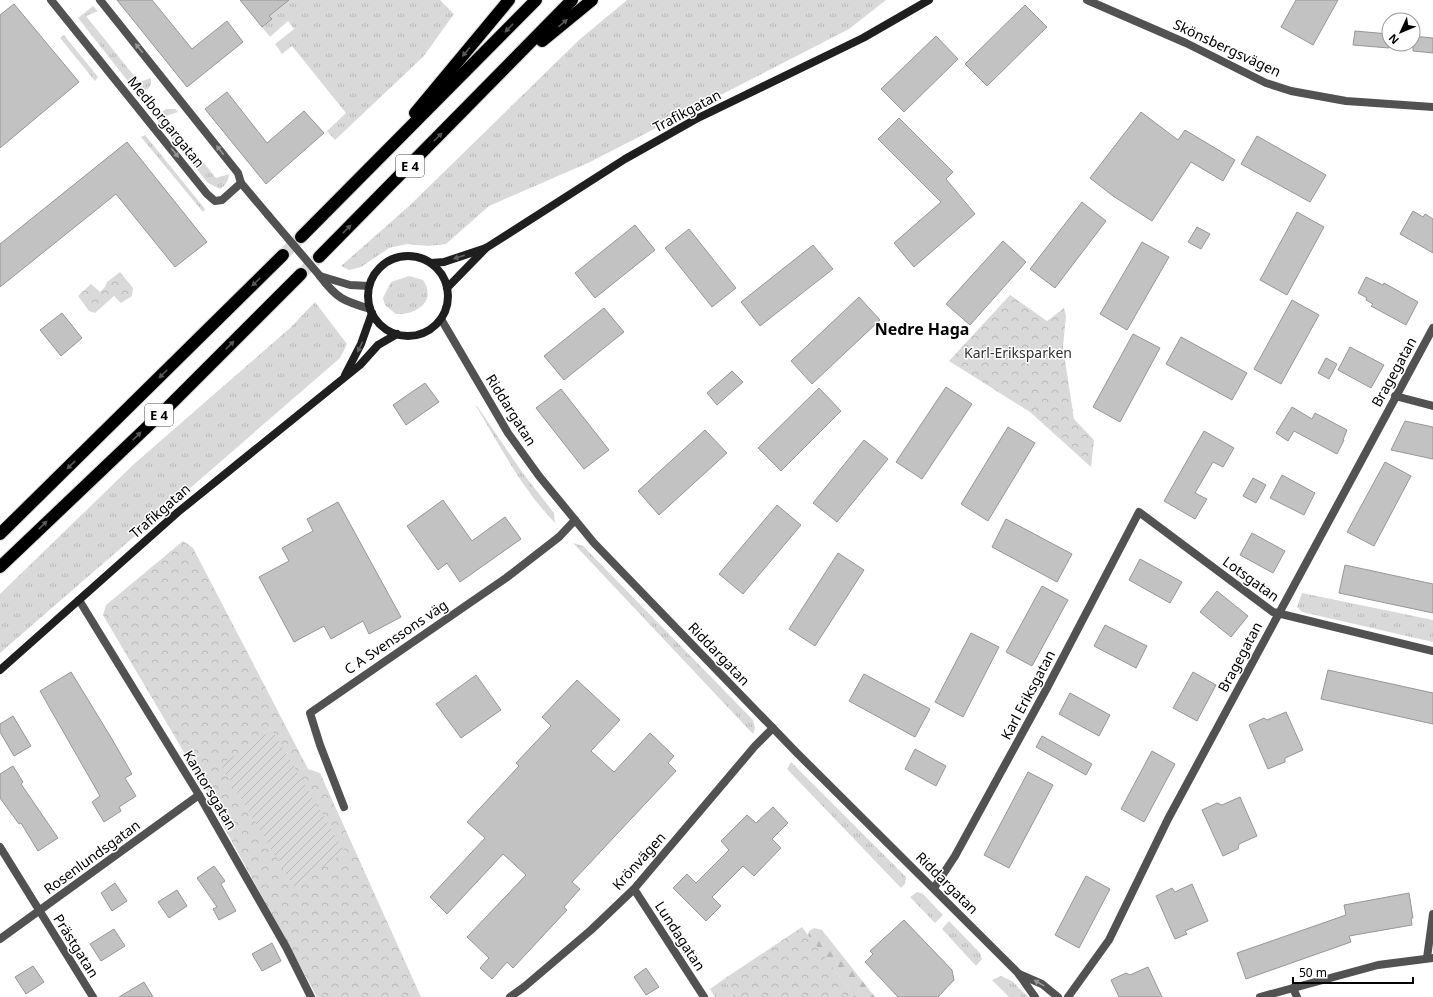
<svg xmlns="http://www.w3.org/2000/svg" width="1433" height="997" font-family="'Noto Sans',sans-serif">
<defs>
<pattern id="grass-tufts" width="24" height="20" patternUnits="userSpaceOnUse"><rect width="24" height="20" fill="#d9d9d9"/><path d="M3 7l-1-3M5 7V3M7 7l1-3M15 17l-1-3M17 17v-4M19 17l1-3" fill="none" stroke="#b8b8b8"/></pattern>
<pattern id="forest-firs" width="22" height="20" patternUnits="userSpaceOnUse"><rect width="22" height="20" fill="#d9d9d9"/><path d="M5 1l3.5 6h-7zM16 11l3.5 6h-7z" fill="#b8b8b8"/></pattern>
<pattern id="park-crowns" width="20" height="18" patternUnits="userSpaceOnUse"><rect width="20" height="18" fill="#d9d9d9"/><path d="M2 6a3 3 0 1 1 6 0M12 15a3 3 0 1 1 6 0" fill="none" stroke="#b8b8b8"/></pattern>
<pattern id="garden-furrows" width="10" height="10" patternUnits="userSpaceOnUse"><rect width="10" height="10" fill="#d9d9d9"/><path d="M-1 1l2-2M0 10L10 0M9 11l2-2" fill="none" stroke="#b8b8b8"/></pattern>
</defs>
<rect width="100%" height="100%" fill="#fff"/>
<g fill="url(#grass-tufts)">
<path d="M256 0H440L454 14 423 57 335 140 327 131 346 113 292 46 282 54 275 44 294 29 288 21 270 37 262 27 272 19Z"/>
<path d="M627 0H886L849 29 590 162 489 206 446 244 428 246 407 244 389 248 361 267 349 270 341 266 408 207 579 40Z"/>
<path d="M93 6 98 11 86 16 139 82 151 78V84L148 89 139 93 135 90 78 18Z"/>
<path d="M64 35 98 77 95 81 60 38Z"/>
<path d="M166 109H175L178 112 166 116 216 178 229 174C228 182 226 185 220 189L208 183 158 122 159 114Z"/>
<path d="M145 135 205 209 203 212 141 137Z"/>
<path d="M409 276 423 280C437 301 417 315 396 314L385 305 383 298 391 282Z"/>
<path d="M315 302 347 344 340 358 0 653V594L134 464 290 328Z"/>
<path d="M476 406H477L522 472 554 513 555 523C522 489 500 446 476 406Z"/>
<path d="M573 543 583 546 753 720 755 728 753 734Z"/>
<path d="M1302 593 1433 620V642L1302 612 1297 607Z"/>
<path d="M791 762 906 877 905 884 901 888 787 769Z"/>
<path d="M917 892 922 893 943 915 935 923 910 897Z"/>
<path d="M949 921 980 953 982 959 976 966 942 929Z"/>
<path d="M1001 976 1012 981 1028 997H1009L992 980Z"/>
<path d="M724 979 737 997H715L710 989Z"/>
</g>
<path fill="url(#forest-firs)" d="M814 928 822 930 875 997H852L854 995 808 936 809 931Z"/>
<g fill="url(#park-crowns)">
<path d="M120 272 133 288 132 296 121 303 114 296 95 313 89 311 78 296 91 284 100 292 105 287 107 282Z"/>
<path d="M1010 295 1047 321 1064 308 1066 316 1063 347 1074 419 1094 440 1091 467 1030 412 949 361Z"/>
<path d="M183 541 193 548 308 769 320 773 421 997H317L212 805 208 793 103 615 106 605Z"/>
<path d="M802 927 854 995 851 997H737L724 979Z"/>
</g>
<path fill="url(#garden-furrows)" d="M272 730 345 852 294 887 221 765Z"/>
<g fill="#c2c2c2" stroke="#969696">
<path d="M117 0H152L192 49 227 21 243 42 187 87Z"/>
<path d="M240 0H289L269 16 272 19 262 27Z"/>
<path d="M1296 0H1338L1313 45 1281 27Z"/>
<path d="M14 4 79 82 0 148V15Z"/>
<path d="M1025 5 1047 27 987 86 965 64Z"/>
<path d="M1355 31 1389 34V48L1353 45Z"/>
<path d="M936 36 958 59 904 112 881 89Z"/>
<path d="M1413 36 1433 38V53L1413 51Z"/>
<path d="M227 92 267 143 304 111 324 133 266 184 205 109Z"/>
<path d="M1141 112 1178 140 1185 130 1235 160 1223 181 1191 162 1152 221 1113 196 1090 178Z"/>
<path d="M899 118 953 172 946 179 975 214 914 267 894 243 941 202 878 139Z"/>
<path d="M1257 136 1326 175 1310 202 1241 164Z"/>
<path d="M127 142 207 242 175 267 116 194 0 287V244Z"/>
<path d="M1082 202 1106 221 1055 288 1030 269Z"/>
<path d="M1413 211 1423 217 1425 214 1433 219V253L1400 234Z"/>
<path d="M1297 212 1324 227 1287 295 1260 280Z"/>
<path d="M635 225 655 250 595 298 575 273Z"/>
<path d="M1197 227 1210 234 1201 249 1188 242Z"/>
<path d="M689 229 736 288 712 307 665 248Z"/>
<path d="M1003 241 1026 262 970 325 946 304Z"/>
<path d="M1142 242 1169 257 1127 330 1100 314Z"/>
<path d="M813 245 833 269 760 326 741 302Z"/>
<path d="M1366 277 1383 285 1384 283 1418 302 1406 325 1371 306 1373 304 1366 300 1367 298 1358 293Z"/>
<path d="M859 297 880 320 812 384 791 361Z"/>
<path d="M1292 300 1319 315 1281 384 1254 369Z"/>
<path d="M604 308 624 332 564 380 544 356Z"/>
<path d="M62 313 82 338 61 356 40 330Z"/>
<path d="M1133 334 1160 348 1120 422 1093 407Z"/>
<path d="M1181 337 1247 373 1232 400 1166 364Z"/>
<path d="M1350 347 1384 365 1371 388 1338 370Z"/>
<path d="M1326 358 1337 364 1329 379 1318 373Z"/>
<path d="M732 371 743 382 717 405 707 393Z"/>
<path d="M425 383 439 402 406 425 393 405Z"/>
<path d="M946 387 972 404 922 479 896 462Z"/>
<path d="M819 388 841 411 781 471 758 448Z"/>
<path d="M561 389 609 450 584 469 536 408Z"/>
<path d="M1292 407 1312 419 1315 413 1347 430 1343 440H1344L1337 454 1294 431 1288 441 1276 433Z"/>
<path d="M1405 421 1433 427V459L1391 450Z"/>
<path d="M1008 427 1035 443 988 521 961 504Z"/>
<path d="M705 430 727 453 659 515 638 491Z"/>
<path d="M1204 431 1234 448 1223 467 1213 462 1195 493 1207 499 1195 519 1164 501Z"/>
<path d="M864 440 888 459 837 522 813 503Z"/>
<path d="M1385 462 1411 476 1374 546 1347 532Z"/>
<path d="M1282 475 1315 493 1304 515 1270 498Z"/>
<path d="M1253 478 1266 485 1256 503 1243 496Z"/>
<path d="M443 500 472 541 505 517 521 539 460 582 447 563 438 570 407 526Z"/>
<path d="M338 502 401 617 369 634 363 621 331 639 324 626 294 642 259 577 289 561 282 548 313 531 307 519Z"/>
<path d="M777 505 801 525 743 594 719 574Z"/>
<path d="M1006 519 1072 554 1057 582 992 547Z"/>
<path d="M1252 533 1285 551 1273 573 1240 555Z"/>
<path d="M838 553 864 570 815 646 789 629Z"/>
<path d="M1140 559 1182 582 1170 603 1129 580Z"/>
<path d="M1345 565 1433 584V613L1339 593Z"/>
<path d="M1042 586 1068 600 1032 666 1006 652Z"/>
<path d="M1217 591 1248 616 1231 637 1200 612Z"/>
<path d="M1105 625 1147 646 1136 668 1094 646Z"/>
<path d="M971 633 999 647 963 717 935 702Z"/>
<path d="M1328 670 1433 693V724L1321 699Z"/>
<path d="M71 672 112 739 132 774 125 778 136 796 119 807 121 811 104 822 92 802 100 796 40 691Z"/>
<path d="M1193 672 1216 685 1197 721 1173 708Z"/>
<path d="M864 674 930 709 915 737 849 701Z"/>
<path d="M476 675 501 710 461 738 436 704Z"/>
<path d="M577 680 620 720 591 751 614 772 650 733 674 756 668 763 676 771 572 882 580 889 564 907 567 910 513 968 507 962 492 979 480 968 489 958 467 937 526 875 503 854 447 914 430 897 485 838 467 822 519 766 516 763 551 726 542 717Z"/>
<path d="M1070 693 1110 715 1099 736 1059 714Z"/>
<path d="M1286 712 1303 750 1285 758V762L1268 769 1249 725 1264 718 1267 720Z"/>
<path d="M13 716 31 746 14 756 0 732V724Z"/>
<path d="M1042 736 1092 764 1086 775 1036 747Z"/>
<path d="M915 749 946 766 936 786 905 769Z"/>
<path d="M1152 751 1175 764 1144 822 1121 809Z"/>
<path d="M13 766 23 782 21 784 58 838 38 851 21 823 19 824 0 798V774Z"/>
<path d="M1028 772 1053 785 1009 868 984 855Z"/>
<path d="M1240 797 1257 836 1239 844 1238 849 1223 856 1202 810 1217 803 1222 805Z"/>
<path d="M773 807 788 823 772 839 781 848 754 876 743 866 712 897 721 906 706 921 673 888 687 874 696 883 729 850 721 841 747 815 756 823Z"/>
<path d="M214 866 225 881 221 884 236 911 219 920 213 909 217 907 197 878Z"/>
<path d="M1086 876 1110 889 1079 948 1055 935Z"/>
<path d="M115 883 127 901 112 911 101 893Z"/>
<path d="M1192 884 1208 921 1185 931 1187 934 1175 939 1156 896 1172 888 1175 892Z"/>
<path d="M177 890 187 906 169 918 158 902Z"/>
<path d="M1409 893 1413 918H1411L1412 925 1349 936 1351 942 1246 979 1237 953 1346 915 1344 905Z"/>
<path d="M904 920 952 970 954 980 938 997H898L865 962 873 954 870 951Z"/>
<path d="M114 929 125 946 101 961 90 944Z"/>
<path d="M272 943 281 961 262 971 252 954Z"/>
<path d="M33 966 44 982 26 994 15 977Z"/>
<path d="M1148 967 1162 997H1119L1111 980 1126 973 1130 975Z"/>
<path d="M646 968 659 987 646 995 634 977Z"/>
<path d="M144 982 153 997H119Z"/>
</g>
<g fill="none" stroke-linecap="round" stroke-linejoin="round">
<g stroke="#d9d9d9" stroke-width="12" stroke-dasharray="12 6" stroke-linecap="butt">
<path d="M283 255 301 237"/>
<path d="M301 274 319 257"/>
</g>
<defs>
<g id="motorway">
<path d="M542 41 592 0"/>
<path d="M415 113 509 0"/>
<path d="M301 237 536 0"/>
<path d="M319 257 572 0"/>
<path d="M0 534 283 255"/>
<path d="M0 567 167 408 301 274"/>
</g>
</defs>
<use href="#motorway" stroke="#dbdbdb" stroke-width="14"/>
<g stroke="#525252" stroke-width="8">
<path d="M51 0 207 194 215 201 222 200 241 183 268 215"/>
<path d="M100 0 238 173 241 183"/>
<path d="M320 276C337 299 344 301 370 309"/>
<path d="M320 276 350 285 369 286"/>
<path d="M1395 396 1433 406"/>
<path d="M79 600 199 795 286 947 311 997"/>
<path d="M344 807 320 745 310 713 506 578 559 537 575 520"/>
<path d="M0 847 93 997"/>
<path d="M934 888 955 856 1047 688 1139 512 1273 612 1433 651"/>
<path d="M634 889 704 997"/>
<path d="M0 939 199 795"/>
<path d="M1427 958 1433 914"/>
<path d="M1293 988 1297 997"/>
<path d="M510 997 524 987 591 930 634 889 755 746 773 728"/>
<path d="M1068 997 1109 940 1168 819 1433 328"/>
</g>
<g stroke="#525252" stroke-width="8">
<path d="M1087 0 1186 43 1266 83 1291 91 1346 101 1433 107"/>
<path d="M441 319 508 433 539 476 594 543 796 752 1001 956 1018 973 1035 997"/>
<path d="M1019 974 1042 984 1058 997"/>
<path d="M1260 997 1378 965 1433 958"/>
</g>
<g stroke="#1f1f1f" stroke-width="8">
<circle cx="408" cy="296" r="40"/>
<path d="M431 263 444 262 486 248 625 159 696 119 863 38 929 0"/>
<path d="M447 288 486 248"/>
<path d="M345 375 361 344 372 313"/>
<path d="M0 670 178 512 360 365 378 345 397 334"/>
</g>
<use href="#motorway" stroke="#000" stroke-width="12"/>
<path stroke="#525252" stroke-width="8" d="M268 215 320 276"/>
</g>
<defs><path id="oneway-solid" d="M-6-.8H1V-3.2L6.5 0L1 3.2V.8H-6Z"/></defs>
<g fill="#595959">
<use href="#oneway-solid" transform="translate(563 23) rotate(-39)"/>
<use href="#oneway-solid" transform="translate(509 28) rotate(134)"/>
<use href="#oneway-solid" transform="translate(466 52) rotate(130)"/>
<use href="#oneway-solid" transform="translate(438 137) rotate(-45)"/>
<use href="#oneway-solid" transform="translate(347 229) rotate(-45)"/>
<use href="#oneway-solid" transform="translate(256 282) rotate(135)"/>
<use href="#oneway-solid" transform="translate(230 345) rotate(-45)"/>
<use href="#oneway-solid" transform="translate(163 374) rotate(135)"/>
<use href="#oneway-solid" transform="translate(137 436) rotate(-44)"/>
<use href="#oneway-solid" transform="translate(71 465) rotate(136)"/>
<use href="#oneway-solid" transform="translate(43 525) rotate(-44)"/>
</g>
<g fill="#979797">
<use href="#oneway-solid" transform="translate(139 48) rotate(-129)"/>
<use href="#oneway-solid" transform="translate(220 150) rotate(-128)"/>
<use href="#oneway-solid" transform="translate(175 153) rotate(52)"/>
<use href="#oneway-solid" transform="translate(1039 983) rotate(-151)"/>
</g>
<g fill="#626262">
<use href="#oneway-solid" transform="translate(459 257) rotate(162)"/>
<use href="#oneway-solid" transform="translate(360 347) rotate(116)"/>
</g>
<g text-anchor="middle" stroke-width="3" stroke-linejoin="round" paint-order="stroke">
<g fill="#fff" stroke="#4c4c4c" stroke-width="1">
<rect x="396" y="155" width="28" height="22" rx="3"/>
<rect x="145" y="404" width="28" height="22" rx="3"/>
</g>
<g font-size="13" font-weight="bold" fill="#000">
<text x="410" y="171">E 4</text>
<text x="159" y="420">E 4</text>
</g>
<g font-size="14" fill="#000" stroke="#fff">
<text transform="translate(1227 48) rotate(25)" y="5">Skönsbergsvägen</text>
<text transform="translate(687 111) rotate(-28)" y="5">Trafikgatan</text>
<text transform="translate(166 122) rotate(51)" y="5">Medborgargatan</text>
<text transform="translate(1394 372) rotate(-61)" y="5">Bragegatan</text>
<text transform="translate(511 410) rotate(58)" y="5">Riddargatan</text>
<text transform="translate(160 511) rotate(-41)" y="5">Trafikgatan</text>
<text transform="translate(1251 579) rotate(36)" y="5">Lotsgatan</text>
<text transform="translate(396 637) rotate(-34)" y="5">C A Svenssons väg</text>
<text transform="translate(719 654) rotate(46)" y="5">Riddargatan</text>
<text transform="translate(1240 657) rotate(-62)" y="5">Bragegatan</text>
<text transform="translate(1028 695) rotate(-62)" y="5">Karl Eriksgatan</text>
<text transform="translate(210 790) rotate(59)" y="5">Kantorsgatan</text>
<text transform="translate(92 857) rotate(-36)" y="5">Rosenlundsgatan</text>
<text transform="translate(639 861) rotate(-48)" y="5">Krönvägen</text>
<text transform="translate(947 883) rotate(45)" y="5">Riddargatan</text>
<text transform="translate(680 936) rotate(57)" y="5">Lundagatan</text>
<text transform="translate(76 946) rotate(58)" y="5">Prästgatan</text>
</g>
<g font-size="14" fill="#303030" stroke="#fff">
<text x="1018" y="358">Karl-Eriksparken</text>
</g>
<g font-size="16" font-weight="bold" fill="#000" stroke="#fff">
<text x="922" y="335">Nedre Haga</text>
</g>
</g>
<g transform="translate(1401 32) rotate(226)"><circle r="19" fill="#ffffff" stroke="#999999"/>
<path d="M0-3L7 15L0 10L-7 15Z" fill="#000000"/>
<text y="-6" font-size="11" font-weight="bold" text-anchor="middle" fill="#000000">N</text>
</g>
<path d="M1293 977v6h120v-6" fill="none" stroke="#000000" stroke-width="2"/>
<text x="1299" y="977" font-size="12" fill="#000000" stroke="#ffffff" stroke-width="3" paint-order="stroke">50 m</text>
</svg>
